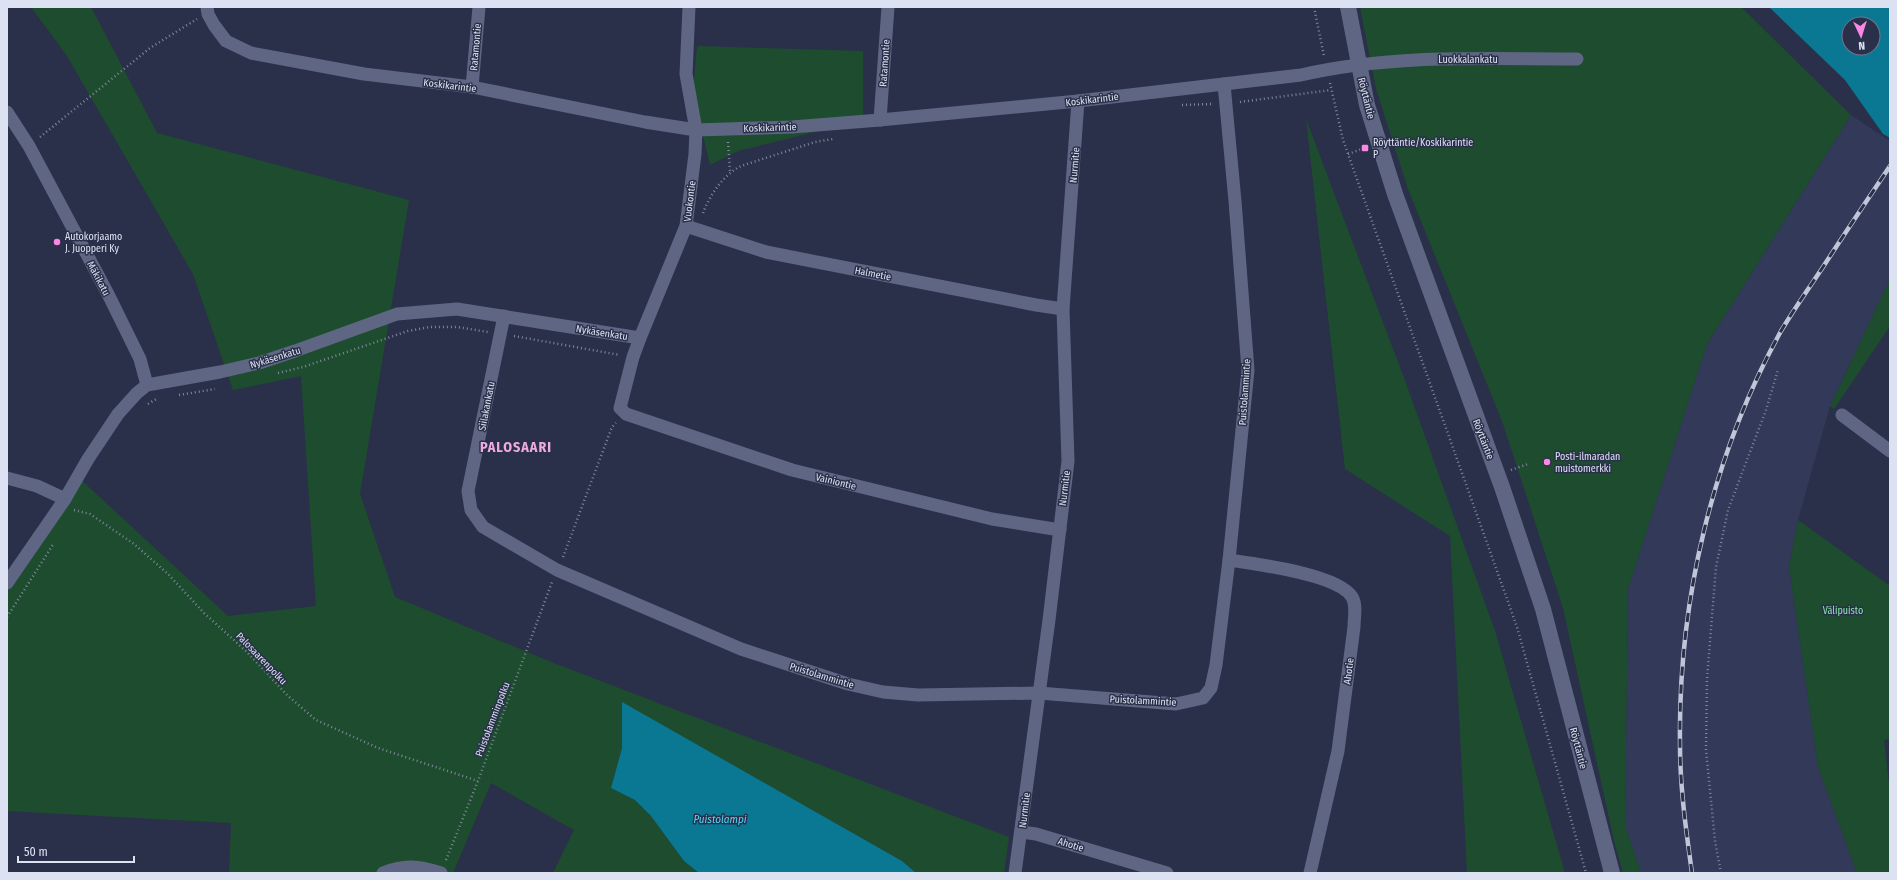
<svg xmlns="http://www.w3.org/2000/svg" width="1897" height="880" font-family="'Fira Sans Condensed',sans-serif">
<rect width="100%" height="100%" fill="#2a304a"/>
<path fill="#323959" d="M1851 115 1890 141V279L1830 406 1798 520 1789 566 1818 767 1857 873H1641L1625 825 1628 589 1707 344Z"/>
<g fill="#1d4d2e">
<path d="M31 7H91L157 133 409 200 360 494 395 597 551 662 1009 837 1004 873H916L902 861 622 703V748L611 788 635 800 651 816 684 861 699 873H553L574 830 491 783 453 873H229L231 823 7 811V588L78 477 228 616 316 606 301 376 233 390 193 274 67 56Z"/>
<path d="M1360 7H1741L1851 115 1707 344 1628 589 1625 825 1641 873H1623L1615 845 1563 608 1502 421 1408 189 1376 89Z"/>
<path d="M697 46 863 51V120L738 151 710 165 693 93Z"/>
<path d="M1306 119 1404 378 1495 631 1565 873H1467L1450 536 1345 469Z"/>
<path d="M1890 279V326L1834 409 1830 406Z"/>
<path d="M1798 520 1890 586V739L1884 740 1890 793V873H1857L1818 767 1789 566Z"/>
</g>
<g fill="#0a7892" fill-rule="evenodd">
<path d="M1769 7H1890V138L1883 134 1845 80ZM1849 24H1873V48H1849Z"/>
<path d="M622 702 902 861 916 873H699L684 861 651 816 635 800 611 788 622 748Z"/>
</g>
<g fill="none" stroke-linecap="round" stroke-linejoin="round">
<g stroke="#81879c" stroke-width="2.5" stroke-dasharray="1 3" stroke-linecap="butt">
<path d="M1314 7 1324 56"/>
<path d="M1330 83 1343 140 1517 627 1586 873"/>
<path d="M1240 102 1331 90"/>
<path d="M1182 105 1213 104"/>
<path d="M40 137 150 48 197 19"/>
<path d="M728 142 730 171"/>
<path d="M1348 154 1365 148"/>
<path d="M703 213C710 195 723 175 741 166L815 142 833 139"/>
<path d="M514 336 620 355"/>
<path d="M278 373 303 367 408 331 430 327H457L488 332"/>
<path d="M179 395 215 389"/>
<path d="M148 404 158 398"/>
<path d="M1511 470 1528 464"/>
<path d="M74 510 90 514 134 544 168 574 204 613 247 652 288 696 316 720 378 748 478 781"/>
<path d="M563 557 612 427 616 423"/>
<path d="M7 617 54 543"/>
<path d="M446 860 478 781 552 582"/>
<path d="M1721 873 1715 841 1706 750 1707 679 1716 567 1728 510 1766 410 1778 370"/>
</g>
<g stroke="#5e6683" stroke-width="13">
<path d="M207 7 208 14 214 25 226 41 251 53 364 74 472 87 645 122 696 130 792 127 880 120 1078 101 1301 75C1392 54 1485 59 1577 59"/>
<path d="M689 7 686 74 696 130 695 154 686 226 640 338 633 357 620 408 626 414 792 470 992 519 1060 530"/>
<path d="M472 87 479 7"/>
<path d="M7 112 29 146 108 294 140 359 147 385"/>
<path d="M880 120 888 7"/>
<path d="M686 226 766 252 1036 305 1063 309"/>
<path d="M504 316 468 491 471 510 483 527 557 570 741 649 848 684 883 692 918 695 1039 693 1176 704 1203 698 1211 688 1216 665 1229 560 1248 370 1235 201 1224 84"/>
<path d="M1842 415 1890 451"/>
<path d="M7 478 37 486 65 499"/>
<path d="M1229 560C1256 564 1338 574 1352 597 1357 605 1354 618 1354 627L1338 751 1310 873"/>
<path d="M7 583 65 499 88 459 118 414 137 393 147 385 220 372 259 363 295 351 397 314 457 309 640 338"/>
<path d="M1021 832 1036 834 1167 873"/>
<path d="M383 873C404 864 420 866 441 873"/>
<path d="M1015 873 1049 620 1068 461 1063 309 1078 101"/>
</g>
<path stroke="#5e6683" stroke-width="16" d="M1348 7 1367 105 1395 194 1502 487 1543 609 1612 873"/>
<defs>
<path id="rail" d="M1692 873C1686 830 1680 788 1680 744 1678 602 1712 456 1781 331 1794 309 1809 288 1823 267 1845 233 1868 199 1890 166"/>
</defs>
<use href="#rail" stroke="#c0c5d7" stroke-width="4.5"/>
<use href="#rail" stroke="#2a304a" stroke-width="3" stroke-dasharray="9" stroke-linecap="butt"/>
</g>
<g fill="#fb87e5" stroke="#2a304a" stroke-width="1.5">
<rect x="1361" y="144" width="8" height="8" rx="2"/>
<circle cx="57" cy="242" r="4"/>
<circle cx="1547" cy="462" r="4"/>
</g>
<g text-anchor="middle" stroke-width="3" stroke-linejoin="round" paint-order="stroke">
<g font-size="10" fill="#dde2f2" stroke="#2a304a">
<text transform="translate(475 47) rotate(-85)" y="4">Ratamontie</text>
<text x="1468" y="63">Luokkalankatu</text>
<text transform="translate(884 63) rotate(-86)" y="4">Ratamontie</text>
<text transform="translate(450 85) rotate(7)" y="4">Koskikarintie</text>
<text transform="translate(1367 98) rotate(76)" y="4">Röyttäntie</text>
<text transform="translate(1092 99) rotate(-7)" y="4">Koskikarintie</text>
<text transform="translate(770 127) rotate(-2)" y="4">Koskikarintie</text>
<text transform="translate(1074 165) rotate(-85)" y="4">Nurmitie</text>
<text transform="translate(689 201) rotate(-83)" y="4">Vuokontie</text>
<text transform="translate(873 273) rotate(11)" y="4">Halmetie</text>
<text transform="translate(99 278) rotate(62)" y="4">Mäkikatu</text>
<text transform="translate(602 332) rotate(9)" y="4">Nykäsenkatu</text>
<text transform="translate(275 357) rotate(-17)" y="4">Nykäsenkatu</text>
<text transform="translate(1244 392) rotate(-86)" y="4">Puistolammintie</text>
<text transform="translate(486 406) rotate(-79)" y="4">Siilakankatu</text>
<text transform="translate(1484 439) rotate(69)" y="4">Röyttäntie</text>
<text transform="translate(836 481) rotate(14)" y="4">Vainiontie</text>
<text transform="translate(1064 488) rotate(-83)" y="4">Nurmitie</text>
<text transform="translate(262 658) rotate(46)" y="4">Palosaarenpolku</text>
<text transform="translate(1348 671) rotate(-83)" y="4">Ahotie</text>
<text transform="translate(822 675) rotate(17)" y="4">Puistolammintie</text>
<text transform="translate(1143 700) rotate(3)" y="4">Puistolammintie</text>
<text transform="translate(492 719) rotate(-69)" y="4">Puistolamminpolku</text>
<text transform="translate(1579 748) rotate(75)" y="4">Röyttäntie</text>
<text transform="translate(1024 810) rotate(-83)" y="4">Nurmitie</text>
<text transform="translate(1071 844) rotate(17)" y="4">Ahotie</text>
</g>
<g font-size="10" fill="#dde2f2" stroke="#2a304a" text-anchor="start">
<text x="1373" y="146">Röyttäntie/Koskikarintie<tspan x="1373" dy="12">P</tspan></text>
<text x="65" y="240">Autokorjaamo<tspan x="65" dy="12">J. Juopperi Ky</tspan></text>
<text x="1555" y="460">Posti-ilmaradan<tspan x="1555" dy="12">muistomerkki</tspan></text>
</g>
<g font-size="10" fill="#89e4a5" stroke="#2a304a">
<text x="1843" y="614">Välipuisto</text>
</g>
<g font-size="11" font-style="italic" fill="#51d6fb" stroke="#2a304a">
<text x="720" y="823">Puistolampi</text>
</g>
<g font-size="14" font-weight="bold" letter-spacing="1" fill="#edabde" stroke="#2a304a">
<text x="516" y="452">PALOSAARI</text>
</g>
</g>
<rect width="1897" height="880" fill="none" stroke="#dde2f2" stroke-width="16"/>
<g transform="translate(1861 36) rotate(176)"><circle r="19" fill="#2a304a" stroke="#72778d"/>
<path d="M0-3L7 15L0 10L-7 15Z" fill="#fb87e5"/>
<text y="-6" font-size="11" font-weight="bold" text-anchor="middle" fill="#dde2f2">N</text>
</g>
<path d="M18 856v6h116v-6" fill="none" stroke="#dde2f2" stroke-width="2"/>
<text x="24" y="856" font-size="12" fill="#dde2f2" stroke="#2a304a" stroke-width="3" paint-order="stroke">50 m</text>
</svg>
